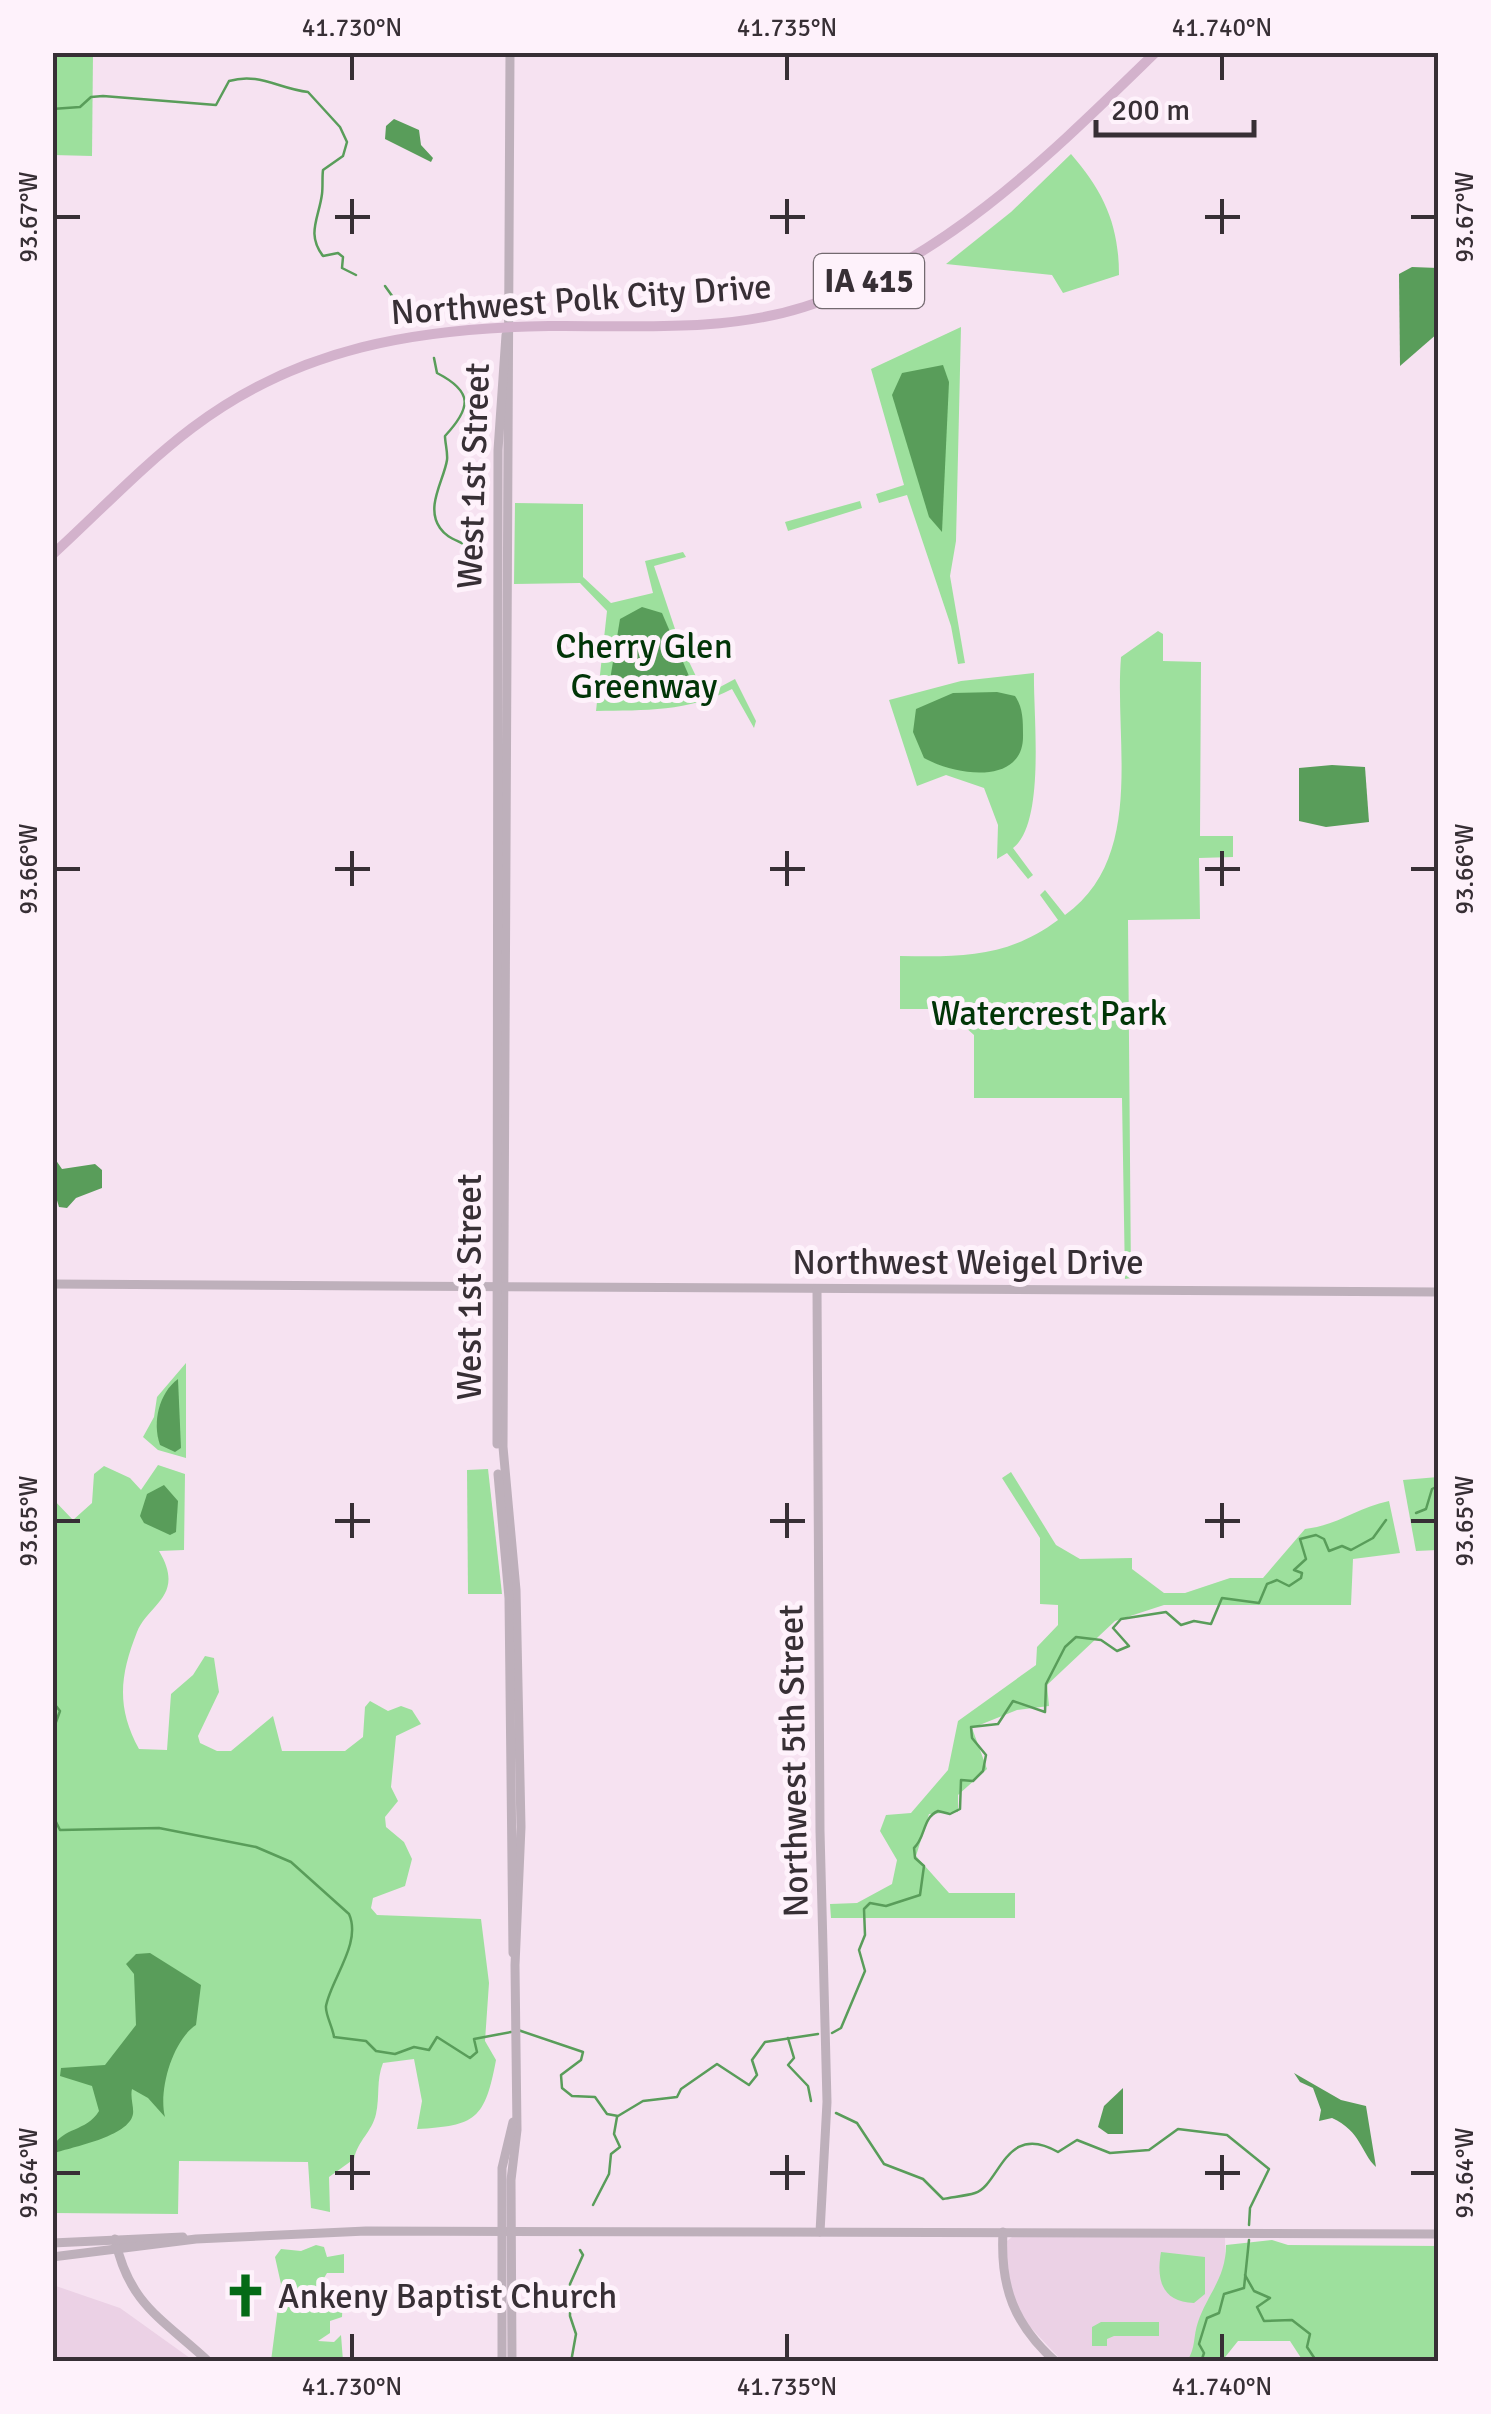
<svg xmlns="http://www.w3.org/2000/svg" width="1491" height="2414" font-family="Signika,sans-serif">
<rect width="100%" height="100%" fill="#f6e2f1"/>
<g fill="#ebd1e5">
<path d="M1012 2237H1225L1226 2317 1192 2361H1062L1018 2314 1007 2273V2241Z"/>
<path d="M53 2285 120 2308 194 2361H53Z"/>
</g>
<g fill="#9de09d">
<path d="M53 52 93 53 92 156 53 155Z"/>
<path d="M1071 154C1104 192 1119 225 1119 275L1063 293 1052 275 946 264 1011 212Z"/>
<path d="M961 327 956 541 950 576 965 663 958 664 951 626 907 495 879 503 876 494 904 485 871 369Z"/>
<path d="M860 501 862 508 788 531 785 522Z"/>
<path d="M515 503 583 504V577L611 603 653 593 645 561 683 552 686 557 654 566 679 641 705 695 735 679 756 721 754 728 732 689C688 712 645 710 596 711L607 611 580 583 514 584Z"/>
<path d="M1158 631 1163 634V661L1201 662 1200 836H1233V857L1199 858 1200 919 1128 920 1131 1278 1125 1279 1122 1098H974V1035L945 1009H900V956C961 957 1007 958 1058 920L1040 895 1045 890 1065 915C1146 857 1114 742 1121 657Z"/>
<path d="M1034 673C1033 714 1046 823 1013 848L1033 875 1028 879 1007 853 997 859 998 825 984 788 946 775 917 786 889 700 961 681Z"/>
<path d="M186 1363V1458L158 1450 143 1437 154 1417 157 1397Z"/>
<path d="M158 1465 185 1474 184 1550 159 1551C186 1596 148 1604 137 1632 120 1675 116 1707 139 1749L167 1750 171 1694 193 1675 205 1656 214 1658 219 1692 198 1736 200 1743 217 1751H231L273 1716 282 1751H345L363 1737 365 1707 370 1701 388 1711 401 1706 412 1710 421 1724 396 1736 391 1787 398 1801 385 1817 386 1827 404 1842 412 1859 405 1886 373 1898 371 1908 377 1915 481 1919 489 1983 485 2041 496 2060C485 2119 476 2126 417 2129L422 2101 414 2059 383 2063C376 2081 380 2096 376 2114 372 2132 358 2140 354 2159L329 2177 330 2212 311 2208 308 2162 179 2161 178 2214 53 2213 52 1498 73 1520 92 1503 94 1474 104 1466 130 1478 141 1490Z"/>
<path d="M488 1469 502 1594H468L467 1470Z"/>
<path d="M1011 1472 1056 1545 1080 1559 1132 1558V1569L1164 1593H1185L1230 1578H1263L1305 1529C1339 1525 1356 1508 1389 1501L1400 1553 1353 1559 1351 1605H1164L1115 1621 1047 1685 1049 1706 1017 1710 972 1728 987 1769 958 1795V1812L929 1814 916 1856 949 1893H1015V1918H831L830 1904 857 1903 892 1884 897 1860 880 1831 886 1815 911 1813 948 1770 958 1721 1036 1665 1037 1647 1058 1625V1605L1040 1604V1538L1002 1478Z"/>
<path d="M1438 1477V1550L1416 1551 1403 1480Z"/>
<path d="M1272 2240 1288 2245 1438 2246V2360L1303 2361 1290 2341H1238L1222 2361H1187C1196 2348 1193 2336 1198 2322 1208 2293 1226 2278 1226 2245Z"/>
<path d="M316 2245 324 2247 327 2257 344 2254V2273H327L321 2283 323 2296 343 2295 342 2317 330 2321V2333L318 2341 334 2342 341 2335 343 2361H271L281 2284 275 2257 281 2249 301 2251Z"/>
<path d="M1161 2252 1205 2257V2294L1194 2303C1162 2302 1156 2280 1161 2252Z"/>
<path d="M1101 2322H1159V2336H1114L1107 2339V2346H1092V2327Z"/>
</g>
<g fill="#599d5a">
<path d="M394 119 419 130 421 145 433 158 431 162 385 139 386 126Z"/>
<path d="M1412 267 1438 268V333L1400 366 1399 274Z"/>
<path d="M943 365 949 382 942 532 929 517 892 395 902 373Z"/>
<path d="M642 607 662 613 692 683C682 709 636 701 614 696L609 686 620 619Z"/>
<path d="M997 692 1015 696C1023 707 1023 721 1023 734 1025 786 956 776 924 758L913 732 916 709 953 693Z"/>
<path d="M1332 765 1365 767 1369 822 1326 827 1299 821V768Z"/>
<path d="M53 1156 62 1169 95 1164 102 1170V1188L76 1198 67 1208 59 1207 53 1187Z"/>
<path d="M178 1379 181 1448 175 1452 160 1445C152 1422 159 1393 178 1379Z"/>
<path d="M164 1485 178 1501 176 1532 170 1535 144 1523 140 1516 147 1494Z"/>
<path d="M150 1953 201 1985 196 2025C173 2040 158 2090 165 2117L148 2098 132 2089C130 2097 134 2107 133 2114 129 2137 71 2147 55 2153L53 2147C63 2127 86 2132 99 2111L92 2086 60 2076 61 2068 105 2065 136 2025 134 1974 126 1964 136 1954Z"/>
<path d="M1294 2073 1341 2100 1366 2106 1376 2167C1361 2153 1361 2131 1332 2118L1319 2121 1321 2110 1313 2088 1300 2082Z"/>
<path d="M1123 2088V2134H1108L1098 2127 1104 2106Z"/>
</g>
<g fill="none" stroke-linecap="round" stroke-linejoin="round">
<g stroke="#599d5a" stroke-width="2.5">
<path d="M52 109 80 107 91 97 103 96 216 105 229 81C259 72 279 89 308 92L340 127 347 142 343 156 323 170C322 178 323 186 322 194 319 218 306 234 323 256L338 253 343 257 342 268 356 275"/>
<path d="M385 286 400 307"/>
<path d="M434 358 437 373C474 392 471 408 445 436 445 443 448 453 447 460 444 480 425 507 440 528 449 541 462 540 472 550L473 565"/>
<path d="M1416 1513 1426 1509 1432 1489 1438 1486"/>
<path d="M52 1701 60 1711 52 1733"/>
<path d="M52 1814 60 1830 159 1828 256 1847 291 1862 349 1914C362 1943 331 1979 326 2006 325 2014 333 2028 334 2037L366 2041 376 2051 395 2054 414 2047 429 2050 437 2037 470 2058 477 2052 474 2039 511 2032"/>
<path d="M518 2030 583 2052 581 2060 561 2075 562 2088 572 2096 595 2097 607 2114 618 2116 643 2101 677 2097 681 2089 717 2064 749 2085 757 2075 752 2060 765 2042 818 2034"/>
<path d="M832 2033 841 2028 865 1971 859 1950 865 1935 864 1909 870 1903 886 1906 920 1895 924 1866 915 1858 914 1848C926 1837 922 1818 938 1811L950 1814 960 1809 961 1780 973 1781 983 1771 986 1755 972 1738 971 1727 998 1724 1013 1701 1045 1712 1046 1684 1065 1647 1076 1637 1101 1640 1117 1651 1129 1646 1113 1628 1121 1619 1166 1612 1181 1625 1194 1621 1211 1624 1222 1598 1259 1603 1267 1584 1277 1580 1289 1586 1301 1578 1302 1573 1294 1570 1306 1559 1300 1539 1316 1535 1324 1539 1329 1551 1342 1546 1351 1550 1373 1538 1386 1520"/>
<path d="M788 2038 794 2058 788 2065 808 2086 811 2101"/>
<path d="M836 2113 857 2123 884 2164 923 2179 943 2199C952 2197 966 2196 975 2193 1000 2185 1005 2121 1058 2152L1077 2140 1110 2153 1149 2150 1178 2129 1227 2135 1269 2169 1250 2208 1249 2225"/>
<path d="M593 2205 609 2174 611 2154 620 2147 614 2134 617 2117"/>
<path d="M1245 2275 1254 2291 1270 2298 1257 2307 1264 2321 1292 2320 1310 2334 1307 2347 1317 2362"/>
<path d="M571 2362 576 2334 570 2316V2284L583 2255 580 2250"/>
<path d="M1201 2362 1204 2353 1199 2344 1207 2318 1219 2313 1224 2294 1244 2288 1249 2240"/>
</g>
<g stroke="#beb0bb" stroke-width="9">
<path d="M510 52 503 1447 516 1590 521 1827 515 1965 517 2130 511 2180 512 2362"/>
<path d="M52 1284 1438 1292"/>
<path d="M817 1289 820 1831 827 2102 820 2232"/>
<path d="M497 1444 498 450 506 335"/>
<path d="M498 1474 509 1598 513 1953"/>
<path d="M1003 2232C1000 2287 1014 2325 1056 2362"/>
<path d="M115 2239C129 2305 163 2319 209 2362"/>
<path d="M52 2243 183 2237"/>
<path d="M52 2257 196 2239 366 2231 1438 2234"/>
<path d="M502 2362V2168L513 2122"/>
</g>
<path stroke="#d3b2cc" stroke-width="10" d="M52 555C98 513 143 465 192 428 298 347 419 328 549 326 633 325 722 333 804 307 943 263 1053 152 1156 52"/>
</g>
<path fill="none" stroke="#372f35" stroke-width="4" d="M352 55V80M787 55V80M1222 55V80M352 199V234M787 199V234M1222 199V234M55 217H80M335 217H370M770 217H805M1205 217H1240M1411 217H1436M352 851V886M787 851V886M1222 851V886M55 869H80M335 869H370M770 869H805M1205 869H1240M1411 869H1436M352 1503V1538M787 1503V1538M1222 1503V1538M55 1521H80M335 1521H370M770 1521H805M1205 1521H1240M1411 1521H1436M352 2155V2190M787 2155V2190M1222 2155V2190M55 2173H80M335 2173H370M770 2173H805M1205 2173H1240M1411 2173H1436M352 2334V2359M787 2334V2359M1222 2334V2359"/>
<defs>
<symbol id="church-bare" viewBox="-9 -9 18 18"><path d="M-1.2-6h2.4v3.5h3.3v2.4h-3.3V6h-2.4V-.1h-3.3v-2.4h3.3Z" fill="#046a16" stroke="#fef2fb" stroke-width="2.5" paint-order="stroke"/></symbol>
</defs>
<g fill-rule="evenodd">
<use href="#church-bare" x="214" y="2264" width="63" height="63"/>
</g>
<g text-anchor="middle" stroke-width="10" stroke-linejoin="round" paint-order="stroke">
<rect fill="#fef2fb" stroke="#736a70" stroke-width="2.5" x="814" y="254" width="110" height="54" rx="8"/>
<g font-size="32" font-weight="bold" fill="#372f35">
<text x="869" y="292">IA 415</text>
</g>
<g font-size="35" fill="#372f35" stroke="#fef2fb">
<text transform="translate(581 299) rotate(-4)" y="12">Northwest Polk City Drive</text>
<text transform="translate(473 476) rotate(-88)" y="12">West 1st Street</text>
<text x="968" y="1274">Northwest Weigel Drive</text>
<text transform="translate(469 1287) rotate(-90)" y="12">West 1st Street</text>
<text transform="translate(793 1761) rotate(-91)" y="12">Northwest 5th Street</text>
</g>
<g font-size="35" fill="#013507" stroke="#fef2fb">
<text x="644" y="658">Cherry Glen<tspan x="644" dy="40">Greenway</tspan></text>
<text x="1049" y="1025">Watercrest Park</text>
</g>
<g font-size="35" fill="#372f35" stroke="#fef2fb" text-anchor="start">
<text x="278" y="2308">Ankeny Baptist Church</text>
</g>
</g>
<rect width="1491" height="2414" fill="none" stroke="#fef2fb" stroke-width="110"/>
<path d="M1096 120v15h158v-15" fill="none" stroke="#372f35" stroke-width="5"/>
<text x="1111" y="120" font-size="30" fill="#372f35" stroke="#fef2fb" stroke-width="8" paint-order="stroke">200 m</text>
<rect x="55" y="55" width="1381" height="2304" fill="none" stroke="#372f35" stroke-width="4"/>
<g font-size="25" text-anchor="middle" fill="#372f35">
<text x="352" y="36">41.730°N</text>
<text x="787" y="36">41.735°N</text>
<text x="1222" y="36">41.740°N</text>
<text transform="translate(1464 217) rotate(-90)" y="9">93.67°W</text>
<text transform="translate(28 217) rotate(-90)" y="9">93.67°W</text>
<text transform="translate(1464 869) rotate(-90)" y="9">93.66°W</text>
<text transform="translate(28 869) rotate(-90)" y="9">93.66°W</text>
<text transform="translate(28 1521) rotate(-90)" y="9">93.65°W</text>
<text transform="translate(1464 1521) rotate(-90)" y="9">93.65°W</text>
<text transform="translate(1464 2173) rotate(-90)" y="9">93.64°W</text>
<text transform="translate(28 2173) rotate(-90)" y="9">93.64°W</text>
<text x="352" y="2395">41.730°N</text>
<text x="787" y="2395">41.735°N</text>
<text x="1222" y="2395">41.740°N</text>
</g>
</svg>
